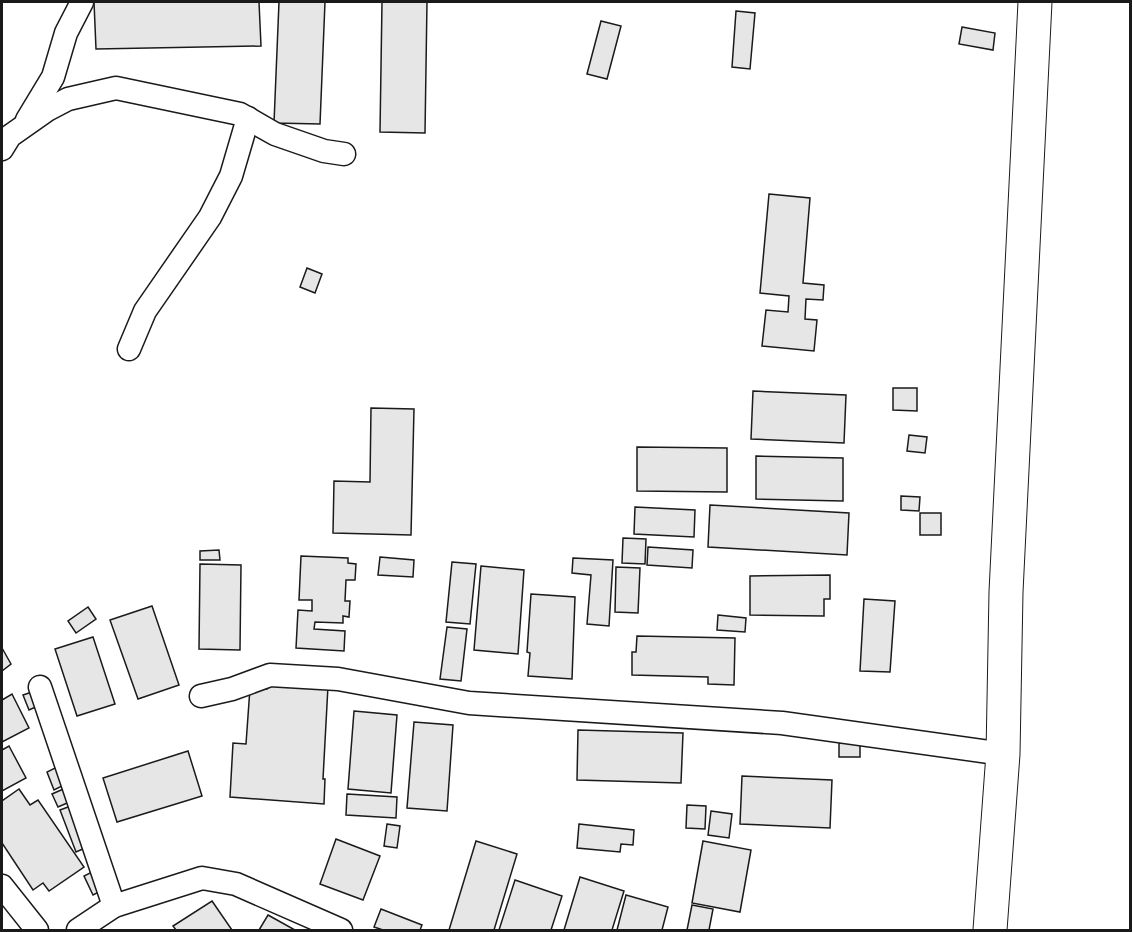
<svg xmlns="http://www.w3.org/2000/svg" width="1132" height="932" font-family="Rubik,sans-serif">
<rect width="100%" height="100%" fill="#fff"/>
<g fill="#e6e6e6" stroke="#1a1a1a" stroke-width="1.5">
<path d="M94 2H259L261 46 96 49Z"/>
<path d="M279 2H325L320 124 274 123Z"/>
<path d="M382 2H427L425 133 380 132Z"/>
<path d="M736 11 755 13 750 69 732 67Z"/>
<path d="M601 21 621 26 607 79 587 74Z"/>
<path d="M962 27 995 33 993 50 959 44Z"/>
<path d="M769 194 810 198 803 283 824 285 823 300 806 299 805 319 817 320 814 351 762 346 766 310 788 312 789 296 760 293Z"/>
<path d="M307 268 322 274 315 293 300 287Z"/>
<path d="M893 388H917V411L893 410Z"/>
<path d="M753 391 846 395 844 443 751 439Z"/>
<path d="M371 408 414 409 411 535 333 533 334 481 370 482Z"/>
<path d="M909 435 927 437 925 453 907 451Z"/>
<path d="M637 447 727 448V492L637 491Z"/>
<path d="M756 456 843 458V501L756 499Z"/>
<path d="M901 496 920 497 919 511 901 510Z"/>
<path d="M710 505 849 513 847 555 708 547Z"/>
<path d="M635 507 695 510 694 537 634 534Z"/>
<rect x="920" y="513" width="21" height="22"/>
<path d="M623 538 646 539 645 564 622 563Z"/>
<path d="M648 547 693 550 692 568 647 565Z"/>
<path d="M219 550 220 560H200V551Z"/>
<path d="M301 556 348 558V563L356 564 355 580H346L345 601H350L349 617 343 616V623L315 622 314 629 345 631 344 651 296 648 298 610 312 611V600H299Z"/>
<path d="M380 557 414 560 413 577 378 575Z"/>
<path d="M573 558 613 560 609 626 587 624 591 575 572 573Z"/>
<path d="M452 562 476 564 470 624 446 622Z"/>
<path d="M200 564 241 565 240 650 199 649Z"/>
<path d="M481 566 524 570 518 654 474 650Z"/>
<path d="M616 567 640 568 638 613 615 612Z"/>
<path d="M830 575V599H824V616L750 615V576Z"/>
<path d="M531 594 575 597 572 679 528 676 530 653 527 652Z"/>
<path d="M864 599 895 601 890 672 860 671Z"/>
<path d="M152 606 179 685 138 699 110 620Z"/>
<path d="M88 607 96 619 76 633 68 621Z"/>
<path d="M718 615 746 618 745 632 717 630Z"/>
<path d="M447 627 467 629 461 681 440 679Z"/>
<path d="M637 636 735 638 734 685 708 684V677L632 675V652H636Z"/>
<path d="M93 637 115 704 77 716 55 649Z"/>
<path d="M2 648 11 664 2 671Z"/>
<path d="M268 684 328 686 323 779H325L324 804 230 797 233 743 246 744 250 688 267 689Z"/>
<path d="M35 691 40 705 29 710 23 695Z"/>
<path d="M12 694 29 728 2 742V700Z"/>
<path d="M354 711 397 715 391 793 348 789Z"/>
<path d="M414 722 453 725 447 811 407 808Z"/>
<path d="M578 730 683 733 681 783 577 780Z"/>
<rect x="839" y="743" width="21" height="14"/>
<path d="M9 746 26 778 2 791V750Z"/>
<path d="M188 751 202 796 117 822 103 778Z"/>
<path d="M61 765 68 783 54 790 47 772Z"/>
<path d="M742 776 832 780 830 828 740 824Z"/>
<path d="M68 787 74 800 58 807 52 794Z"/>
<path d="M19 789 30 805 38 800 84 867 49 891 43 883 33 890 2 843V801Z"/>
<path d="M347 794 397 797 396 818 346 815Z"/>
<path d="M76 804 92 845 76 852 60 810Z"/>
<path d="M687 805 706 806 705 829 686 828Z"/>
<path d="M711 811 732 814 729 838 708 835Z"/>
<path d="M387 824 400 826 397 848 384 846Z"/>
<path d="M579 824 634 830 633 845 621 844 620 852 577 848Z"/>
<path d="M336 839 380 856 363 900 320 884Z"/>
<path d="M476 841 517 854 494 930H449Z"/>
<path d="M703 841 751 850 740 912 692 903Z"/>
<path d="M96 870 105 889 93 895 84 876Z"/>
<path d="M580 877 624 891 612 930H564Z"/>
<path d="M515 880 562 896 551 930H499Z"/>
<path d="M626 895 668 907 662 930H617Z"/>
<path d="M212 901 232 930H176L173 926Z"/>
<path d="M692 905 713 909 709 930H687Z"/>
<path d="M381 909 422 925 420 930H383L374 927Z"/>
<path d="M268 915 295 930H259Z"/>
</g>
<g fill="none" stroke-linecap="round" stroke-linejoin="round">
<defs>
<g id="minor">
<path d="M27 120 53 77 66 33 82 2"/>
<path d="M2 149 10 136 47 110 68 99 116 88 240 114 275 134 324 151 344 154"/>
<path d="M129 349 145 311 210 217 231 176 248 118"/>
<path d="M40 687 114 906"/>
<path d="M201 696 232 689 270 675 338 679 469 703 782 723 1003 754"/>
<path d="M2 886 37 930"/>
<path d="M78 930 114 906 202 878 236 884 341 930"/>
</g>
<path id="primary" d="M990 930 1003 754 1006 592 1035 2"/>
</defs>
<use href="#minor" stroke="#1a1a1a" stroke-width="25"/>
<use href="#primary" stroke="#1a1a1a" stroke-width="35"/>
<use href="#minor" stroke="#fff" stroke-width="22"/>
<use href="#primary" stroke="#fff" stroke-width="33"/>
</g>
<rect width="1132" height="932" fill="none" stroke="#1a1a1a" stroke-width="6"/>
</svg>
